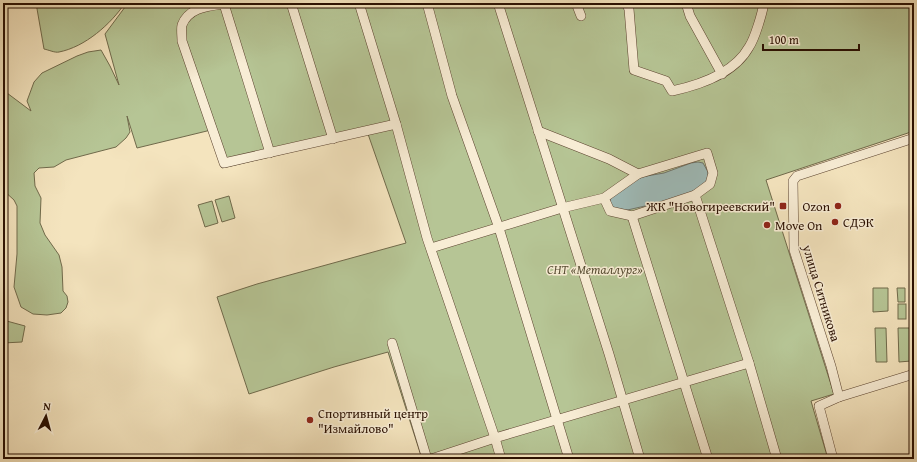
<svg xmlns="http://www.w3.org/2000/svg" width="917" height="462" font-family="'Gentium Book Plus',serif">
<rect width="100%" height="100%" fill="#f4e4be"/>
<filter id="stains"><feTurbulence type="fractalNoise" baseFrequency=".005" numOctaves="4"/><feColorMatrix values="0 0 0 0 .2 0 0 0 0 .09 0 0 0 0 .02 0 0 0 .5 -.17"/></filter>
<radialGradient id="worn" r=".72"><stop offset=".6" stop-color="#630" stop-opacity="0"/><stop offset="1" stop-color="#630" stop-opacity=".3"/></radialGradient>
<g fill="#b6c595" stroke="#706a4b">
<path d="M36 3H125C111 24 85 47 59 52 55 53 49 50 44 49Z"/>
<path d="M128 3H914V131L766 180 834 394 811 401 828 459H422L388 352 334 367 249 394 217 297 257 284 406 243 368 134 222 168 211 130 137 148 127 116 130 132 126 138 116 147 66 160 54 167 39 168 34 173 35 186 41 198 40 223 45 235 59 255 62 267 63 291 67 296 68 302 66 308 61 313 47 315 33 314 21 307 14 287 17 254V206L14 200 3 190V97L7 93 31 111 27 101 34 82 42 73 77 56 88 52 101 50 110 66 119 85 105 34Z"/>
<path d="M229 196 235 218 222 222 215 200Z"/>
<path d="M212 201 218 223 205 227 198 205Z"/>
<path d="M888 288V311L873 312V288Z"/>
<path d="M897 288H905V302H898Z"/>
<rect x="898" y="304" width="8" height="15"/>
<path d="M3 320 25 326 22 342 3 343Z"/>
<path d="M875 328H886L887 362H876Z"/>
<path d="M898 328H910L911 361 899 362Z"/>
</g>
<path fill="#9fbcba" stroke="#707770" d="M698 162 703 163 708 172V177L706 181 701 187 680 198 623 211 614 209 610 202 611 196 641 177 664 173 691 163Z"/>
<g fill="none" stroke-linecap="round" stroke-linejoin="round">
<defs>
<g id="minor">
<path d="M229 3C212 6 189 6 182 25 181 29 182 36 182 41L224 163 396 124"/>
<path d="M291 3 333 139"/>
<path d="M359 3 396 124 427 238 495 438 501 459"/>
<path d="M427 3 452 96 499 228 569 459"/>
<path d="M498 3 609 354 640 459"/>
<path d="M576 3 581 16"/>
<path d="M626 3 629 9 634 70 666 81 672 91C700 85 734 74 749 47 755 38 762 14 764 3"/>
<path d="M686 3 690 16 722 74"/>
<path d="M224 4 270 153"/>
<path d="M538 131 609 159 638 174"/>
<path d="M695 195 749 363 777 459"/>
<path d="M632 216 708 459"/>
<path d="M431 248 562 208 604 198 610 211 632 216 695 195 710 184 713 173 707 153 638 174 604 198"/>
<path d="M392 343 427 459"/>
<path d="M839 397 831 366 794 250 793 181 797 176 914 138"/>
<path d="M431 459 495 438 749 363"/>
<path d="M833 459 819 406 839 397 914 374"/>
</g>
</defs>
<use href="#minor" stroke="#5c4430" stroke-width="10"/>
<use href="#minor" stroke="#f8edd5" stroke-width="9"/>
</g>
<g fill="#8f2418" stroke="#f8edd5" stroke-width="1.5">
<rect x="779" y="202" width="8" height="8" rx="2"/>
<circle cx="838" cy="206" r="4"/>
<circle cx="835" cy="222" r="4"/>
<circle cx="767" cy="225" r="4"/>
<circle cx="310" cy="420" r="4"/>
</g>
<g text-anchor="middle" stroke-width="3" stroke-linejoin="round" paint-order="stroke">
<g font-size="13" fill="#290f01" stroke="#f8edd5" text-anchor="start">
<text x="775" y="211" text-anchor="end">ЖК "Новогиреевский"</text>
<text x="830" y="211" text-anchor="end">Ozon</text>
<text x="843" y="227">СДЭК</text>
<text x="775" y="230">Move On</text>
<text x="318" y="418">Спортивный центр<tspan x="318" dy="15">"Измайлово"</tspan></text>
</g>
<g font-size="13" font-style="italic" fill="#5a4f35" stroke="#f8edd5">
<text x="595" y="274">СНТ «Металлург»</text>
</g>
<g font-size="13" fill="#290f01" stroke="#f8edd5">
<text transform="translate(822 293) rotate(73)" y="5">улица Ситникова</text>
</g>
</g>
<rect width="917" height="462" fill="none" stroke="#f4e4be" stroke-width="16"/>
<rect x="4" y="4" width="909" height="454" fill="none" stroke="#290f01" stroke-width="2"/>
<rect x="8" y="8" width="901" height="446" fill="none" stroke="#290f01"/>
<g transform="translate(46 416) rotate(6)" stroke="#f8edd5" stroke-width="3" paint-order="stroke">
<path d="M0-3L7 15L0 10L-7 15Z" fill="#290f01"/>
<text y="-6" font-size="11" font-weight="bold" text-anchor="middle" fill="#290f01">N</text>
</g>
<path d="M763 44v6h96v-6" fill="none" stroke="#290f01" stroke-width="2"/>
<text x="769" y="44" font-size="12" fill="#290f01" stroke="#f8edd5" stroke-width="3" paint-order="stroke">100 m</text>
<rect width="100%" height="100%" filter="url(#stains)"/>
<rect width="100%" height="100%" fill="url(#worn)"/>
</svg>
